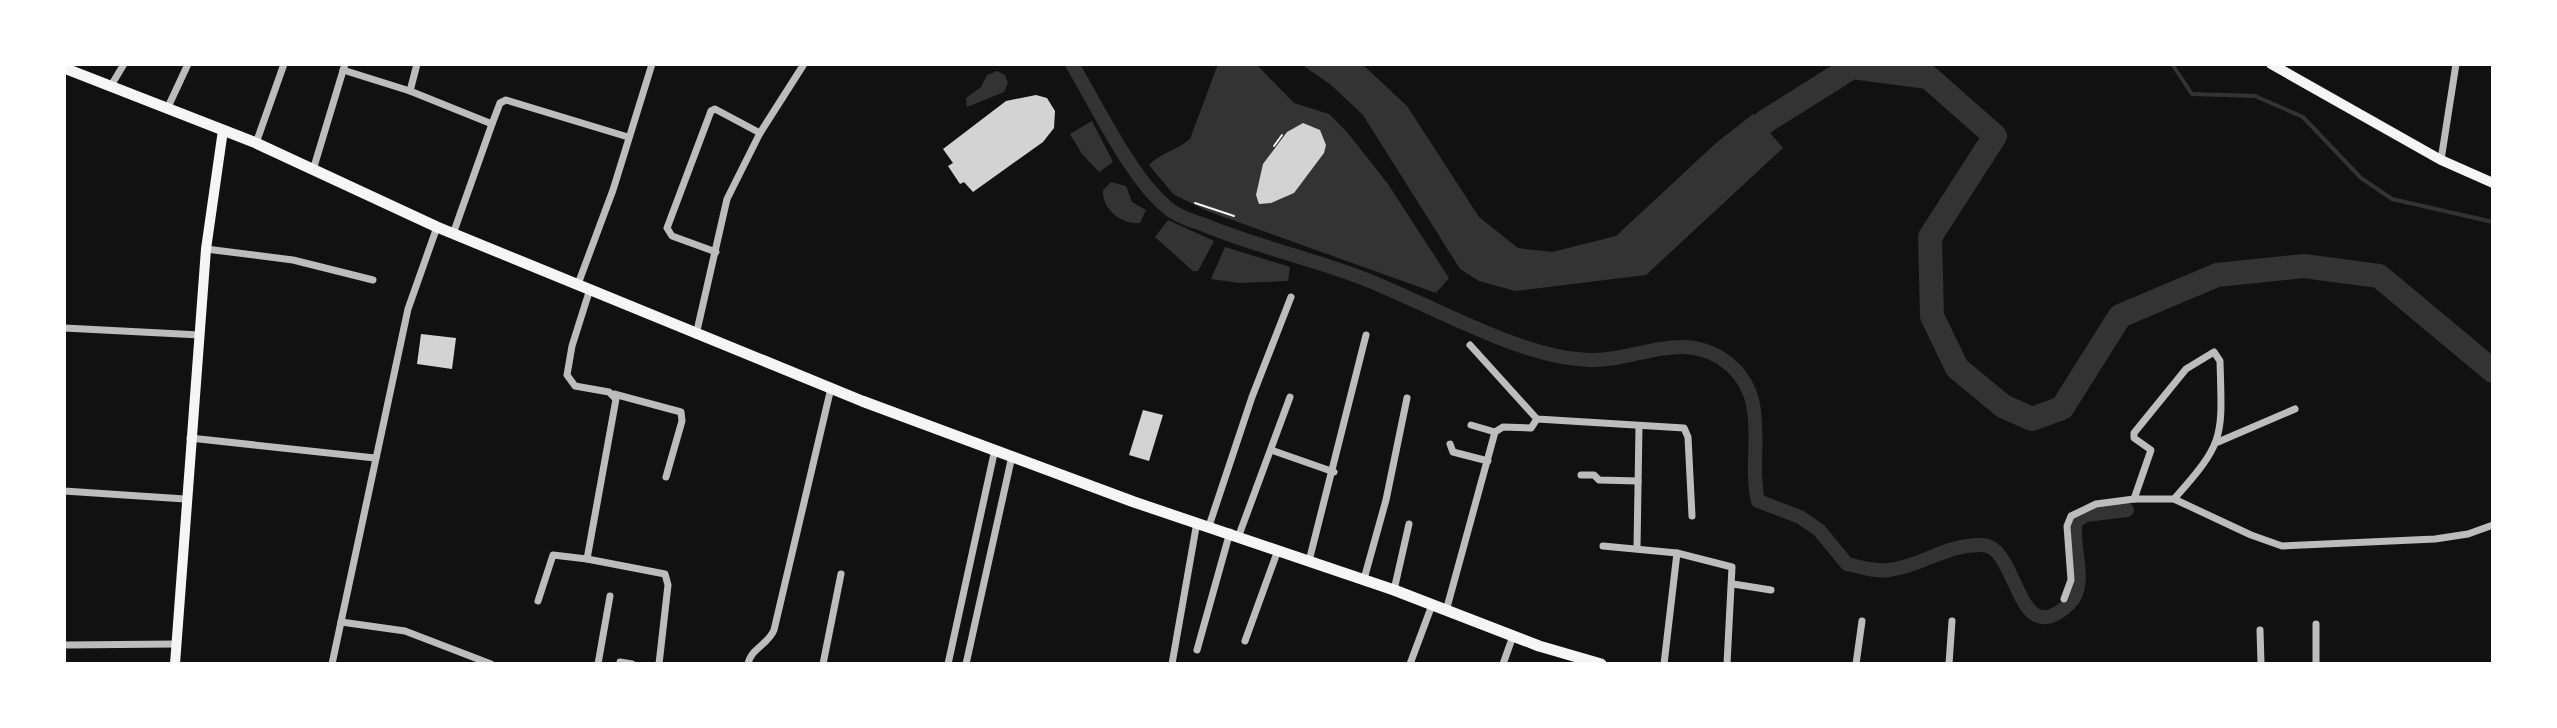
<svg xmlns="http://www.w3.org/2000/svg" width="2557" height="728" font-family="'Source Sans 3',sans-serif">
<rect width="100%" height="100%" fill="#111"/>
<g fill="#333">
<path d="M1218 64H1256L1294 103 1329 114 1347 132 1388 184 1449 278 1436 293 1207 211 1173 194 1149 165C1162 152 1177 150 1190 139Z"/>
<path d="M1301 64H1362L1407 106 1479 217 1518 248 1552 252 1616 236 1716 143 1753 114 1783 148 1646 275 1515 291 1479 281 1460 269 1363 115 1331 85Z"/>
<path d="M997 71 1005 75 1008 83 1004 92 967 107 966 98 981 87 987 75Z"/>
<path d="M1092 121 1113 162 1099 172 1082 154 1070 134Z"/>
<path d="M1111 182 1126 186 1132 202 1146 210 1140 223C1121 225 1102 209 1103 190Z"/>
<path d="M1168 220 1214 241 1198 271H1193L1155 237Z"/>
<path d="M1225 247 1290 267 1288 281 1239 283 1211 279Z"/>
</g>
<g fill="none" stroke-linecap="round" stroke-linejoin="round">
<path stroke="#333" stroke-width="4" d="M2172 64 2192 94 2255 96 2303 117 2361 178 2392 199 2493 222"/>
<path stroke="#333" stroke-width="14" d="M1072 64C1097 106 1132 180 1169 209 1178 217 1191 220 1202 224 1254 246 1310 258 1362 278 1428 303 1519 358 1589 360 1636 362 1684 327 1729 364 1772 400 1747 456 1758 501L1800 517 1819 530 1847 564C1860 567 1875 572 1889 570 1923 566 1945 544 1983 545 2019 547 2016 654 2069 604 2090 584 2070 546 2076 521L2086 515 2127 510"/>
<path stroke="#333" stroke-width="24" d="M1738 146 1766 121 1852 67 1928 77 1995 136 1930 237 1932 316 1957 368 2003 406 2032 419 2062 408 2120 316 2217 275 2304 266 2379 276 2493 371"/>
</g>
<g fill="#d3d3d3">
<path d="M1036 95 1047 98 1055 111 1054 128 1043 142 973 192 964 182 960 184 948 166 953 163 943 149 1006 101Z"/>
<path d="M1303 123 1320 130 1326 145 1324 153 1294 193 1271 203 1259 204 1256 195 1263 164 1287 132Z"/>
<path d="M421 334 456 338 452 369 417 364Z"/>
<path d="M1143 410 1163 415 1149 461 1129 455Z"/>
</g>
<g fill="none" stroke-linecap="round" stroke-linejoin="round">
<g stroke="#f5f5f5" stroke-width="2">
<path d="M1274 146 1282 135"/>
<path d="M1195 203 1234 216"/>
</g>
<g stroke="#bcbcbc" stroke-width="7">
<path d="M343 70 410 91 492 124 453 234"/>
<path d="M112 84 124 64"/>
<path d="M410 91 417 64"/>
<path d="M168 107 188 64"/>
<path d="M492 124 500 103 506 100 628 137"/>
<path d="M256 143 284 64"/>
<path d="M2441 160 2456 64"/>
<path d="M313 170 345 64"/>
<path d="M206 249 293 260 373 280"/>
<path d="M716 252 672 236 667 228 711 111 715 109 760 133"/>
<path d="M578 284 613 190 652 64"/>
<path d="M590 289 572 346 567 375 575 386 609 392 616 399 587 559 665 574 668 585 659 664"/>
<path d="M64 328 200 335"/>
<path d="M696 335 727 199 760 133 804 64"/>
<path d="M1470 345 1537 419 1684 428 1688 437 1692 516"/>
<path d="M614 394 681 412 682 421 666 477"/>
<path d="M1471 425 1495 432"/>
<path d="M190 438 375 458"/>
<path d="M2218 442 2295 409"/>
<path d="M1450 444 1453 452 1488 461"/>
<path d="M1271 450 1334 472"/>
<path d="M1581 475H1594L1599 480 1638 481"/>
<path d="M64 491 185 499"/>
<path d="M2134 499 2151 450 2134 438V433L2186 369 2214 352 2220 361C2222 437 2226 441 2174 499"/>
<path d="M1209 526 1252 397 1291 297"/>
<path d="M1239 535 1290 397"/>
<path d="M1603 546 1677 553 1732 567 1727 664"/>
<path d="M1637 547 1639 426"/>
<path d="M1309 561 1366 335"/>
<path d="M1364 579 1386 500 1407 398"/>
<path d="M1733 584 1771 590"/>
<path d="M1394 590 1409 524"/>
<path d="M2064 599 2071 580 2067 526 2071 516 2096 504 2134 499H2174L2251 535 2282 546 2435 539 2468 534 2493 525"/>
<path d="M538 601 553 555 587 559"/>
<path d="M1446 611 1495 432 1503 427 1531 428 1537 419"/>
<path d="M341 622 405 631 491 664"/>
<path d="M2316 624V664"/>
<path d="M2260 630 2261 664"/>
<path d="M1245 641 1278 550"/>
<path d="M64 645 176 644"/>
<path d="M1197 650 1230 532"/>
<path d="M620 662 632 664"/>
<path d="M332 664 408 309 437 227"/>
<path d="M598 664 610 596"/>
<path d="M748 664C751 648 768 645 774 630L831 388"/>
<path d="M823 664 841 574"/>
<path d="M948 664 995 449"/>
<path d="M966 664 1012 456"/>
<path d="M1172 664 1197 522"/>
<path d="M1410 664 1432 605"/>
<path d="M1503 664 1513 636"/>
<path d="M1664 664 1677 553"/>
<path d="M1856 664 1862 621"/>
<path d="M1949 664 1952 621"/>
</g>
<g stroke="#f5f5f5" stroke-width="10">
<path d="M2271 64 2441 160 2493 183"/>
<path d="M175 664 206 249 223 130"/>
</g>
<path stroke="#f5f5f5" stroke-width="11" d="M64 68 256 143 437 227 862 401 1134 502 1394 590 1539 646 1601 664"/>
</g>
<rect width="2557" height="728" fill="none" stroke="#ffffff" stroke-width="132"/>
</svg>
